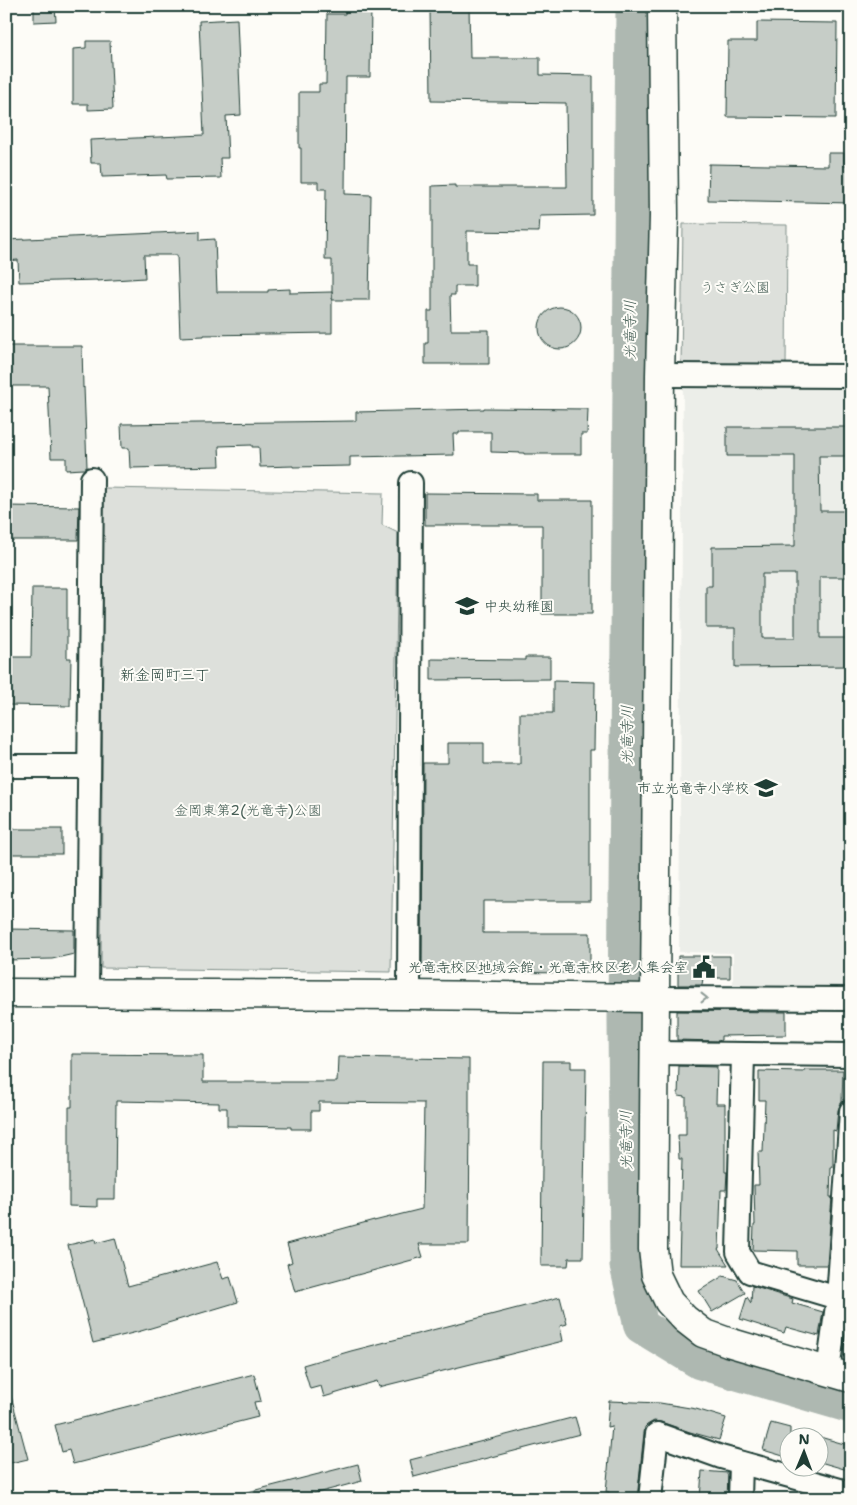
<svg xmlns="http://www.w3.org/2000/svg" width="857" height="1505" font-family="'Shantell Sans','Klee One',sans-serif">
<rect width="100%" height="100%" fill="#fdfcf7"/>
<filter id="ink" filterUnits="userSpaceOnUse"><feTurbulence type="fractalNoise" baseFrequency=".02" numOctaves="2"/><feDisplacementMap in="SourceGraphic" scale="10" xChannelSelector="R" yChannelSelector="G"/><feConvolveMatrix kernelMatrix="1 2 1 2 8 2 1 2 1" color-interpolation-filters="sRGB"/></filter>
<g filter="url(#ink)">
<path fill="#eceee9" d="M683 384H851V989H733V953L679 952Z"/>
<g fill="#dde0db" stroke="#7e8e88">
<path d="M683 224 787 225 786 370 681 368Z"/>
<path d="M104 488 383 493 382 525 398 533 391 972 101 968Z"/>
</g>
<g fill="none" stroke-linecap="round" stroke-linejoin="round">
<path stroke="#aeb8b1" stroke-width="35" d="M633 6 625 1020 627 1265 641 1326 700 1362 851 1406"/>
</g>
<g fill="#c6cdc7" stroke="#1f3d34" fill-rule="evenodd">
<path d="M34 6H55L56 21 34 22Z"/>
<path d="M346 6H371L370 77H346L345 194 371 195 369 300H332V260H325L326 189H318V182H301V148H299V92H319V84H326L327 14H345Z"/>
<path d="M430 6H469L470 58H540V75L593 76V215L540 216 539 232 467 231V264H475V286H455V295H450L451 330H489V364H425V343H428V311H432V186L455 185V187H567L566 103 431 101Z"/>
<path d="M237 19 241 115 226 116 228 158H220L221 178 167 179 166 175 102 177 101 163H91L90 140 204 135 199 21Z"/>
<path d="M757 22 837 23 836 118 727 117 728 41H757Z"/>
<path d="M86 41H110L113 109 88 110V104H73V49L86 48Z"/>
<path d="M828 153H844V166H851V203L708 200 709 164 828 166Z"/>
<path d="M200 231V240L215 239 217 292H268V290L290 289V293L332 292V333L204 335V336L180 337 177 255H144L145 278 97 281V280L19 282 18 260 6 261V240Z"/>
<circle cx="560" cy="328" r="21"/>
<path d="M6 346H82L83 388 84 387 87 467 84 469 66 470V458H51L48 386H6Z"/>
<path d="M484 408 588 409 587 434H581V454H524V453L491 452V432H459V434H453L454 455 350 457V466L293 467V466L260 467 259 447H252V445L219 446 220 466 130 468 129 448H122L121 424 356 421V412L484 409Z"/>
<path d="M727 427H851V456H819L820 511H851V577H820V638H851V666L735 667V628H706V586H712V547L795 546V456H727ZM762 574H795V638H762Z"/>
<path d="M425 493 537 494V500H592V614H542V525H425Z"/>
<path d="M6 506 79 507 78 540H6Z"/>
<path d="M32 588H67V658H71L70 706 6 705V657H31Z"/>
<path d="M525 657H550V679L431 680V659L525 660Z"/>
<path d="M553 681 595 682 594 750H590V901H483V933H590V973L422 972 423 763H448V743H484V764H520V713H553Z"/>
<rect x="6" y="829" width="56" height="25"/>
<path d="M6 929 74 930V954L52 959 6 960Z"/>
<path d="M678 956H730V978H703L702 985H678Z"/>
<path d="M677 1011 786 1012V1035L721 1036V1040L718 1041 677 1040Z"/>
<path d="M72 1054 203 1055V1082H337L338 1057 469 1059V1113H470L469 1244H419L423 1257 295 1292 287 1264 292 1262 287 1244 374 1220V1221L422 1209 424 1103 319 1102V1111H311V1129H291V1127L227 1126V1108H219V1103L116 1101 115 1199H97V1207L69 1206V1107H72Z"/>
<path d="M543 1061H571V1068H586L583 1258H569L568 1266H541Z"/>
<path d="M679 1066 717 1067 716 1104H725V1172H727L726 1190H721L719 1249H718L728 1265H679L682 1159H679L678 1135H686V1097L678 1096Z"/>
<path d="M804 1070H843L842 1102 838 1110 836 1131 833 1130V1167H831L830 1197H832L827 1265H797V1251L753 1250 754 1225H755L754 1185H759L758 1152H763L765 1100H759V1071L804 1072Z"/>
<path d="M115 1238 128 1286 217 1262 223 1279 230 1277 238 1302 141 1331 93 1343 68 1245 95 1239 96 1243Z"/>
<path d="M723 1276 737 1280 745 1293 712 1312 699 1291Z"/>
<path d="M752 1286 793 1299 792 1303 823 1312 819 1336 786 1327 784 1333 740 1319 747 1297 751 1303Z"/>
<path d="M560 1297 567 1324 560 1326 563 1341 379 1387 377 1381 324 1397 321 1386 310 1389 303 1365 351 1351Z"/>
<path d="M254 1374 261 1401 254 1402 258 1417 73 1464 69 1450 62 1452 55 1425Z"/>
<path d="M11 1396 28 1459 6 1464V1397Z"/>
<path d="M609 1401 660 1403 696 1409 726 1418 719 1440 690 1432 661 1422 654 1421 647 1425 645 1427 644 1433 637 1499H608L609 1492H606L612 1426 607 1427Z"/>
<path d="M575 1417 580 1434 414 1477 410 1460Z"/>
<path d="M771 1423 790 1428V1458L763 1450Z"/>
<path d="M820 1437 851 1446V1471L820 1462Z"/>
<path d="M358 1464 362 1481 294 1499H245L244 1493Z"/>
<path d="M702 1471 728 1473 727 1499H700Z"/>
</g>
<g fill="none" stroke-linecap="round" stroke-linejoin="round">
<defs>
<g id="minor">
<path d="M660 375 851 376"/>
<path d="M6 766H89"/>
<path d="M87 993 92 479"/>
<path d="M409 995 411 483"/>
<path d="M655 998 851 999"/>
<path d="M655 1053 851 1055"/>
<path d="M743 1055 738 1252 750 1272 851 1302"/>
<path d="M828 1371 838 1298 851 1111"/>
<path d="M650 1499 657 1434 721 1457 851 1493"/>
<path d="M740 1499 741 1463"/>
</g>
<g id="tertiary">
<path d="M662 6 664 216 660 375 653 1249 656 1275 669 1302 685 1319 703 1333 728 1342 851 1378"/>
<path d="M6 993 409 995 655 998"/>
</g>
</defs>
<use href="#minor" stroke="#1f3d34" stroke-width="26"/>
<use href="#tertiary" stroke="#1f3d34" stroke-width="31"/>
<use href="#minor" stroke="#fdfcf7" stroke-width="22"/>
<use href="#tertiary" stroke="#fdfcf7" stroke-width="28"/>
</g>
<defs><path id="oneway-chevron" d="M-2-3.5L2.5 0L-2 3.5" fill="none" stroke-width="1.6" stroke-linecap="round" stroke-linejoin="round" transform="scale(1.25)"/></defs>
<use stroke="#8e9c96" href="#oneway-chevron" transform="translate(704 998)"/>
</g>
<defs>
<symbol id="school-bare" viewBox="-9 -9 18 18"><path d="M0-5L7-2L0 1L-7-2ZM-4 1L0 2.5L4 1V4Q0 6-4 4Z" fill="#1f3d34" stroke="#fdfcf7" stroke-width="2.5" paint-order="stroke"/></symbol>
<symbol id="civic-bare" viewBox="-9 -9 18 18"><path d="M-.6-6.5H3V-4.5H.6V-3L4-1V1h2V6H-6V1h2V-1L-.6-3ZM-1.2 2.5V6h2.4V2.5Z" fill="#1f3d34" stroke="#fdfcf7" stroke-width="2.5" paint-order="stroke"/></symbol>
</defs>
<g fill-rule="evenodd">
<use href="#school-bare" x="451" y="590" width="32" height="32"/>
<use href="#school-bare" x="750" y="772" width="32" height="32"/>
<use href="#civic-bare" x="688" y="951" width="32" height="32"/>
</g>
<g text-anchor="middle" stroke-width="4" stroke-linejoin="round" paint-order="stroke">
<g font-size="14" fill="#455e55" stroke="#fdfcf7">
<text x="735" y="292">うさぎ公園</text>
<text x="248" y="815">金岡東第2(光竜寺)公園</text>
</g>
<g font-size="14" fill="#1f3d34" stroke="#fdfcf7" text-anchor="end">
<text x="484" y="611" text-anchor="start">中央幼稚園</text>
<text x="749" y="793">市立光竜寺小学校</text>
<text x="688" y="972">光竜寺校区地域会館・光竜寺校区老人集会室</text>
</g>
<g font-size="15" font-style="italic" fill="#435c53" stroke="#fdfcf7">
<text transform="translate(630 330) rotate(-90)" y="5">光竜寺川</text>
<text transform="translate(627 735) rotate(-90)" y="5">光竜寺川</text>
<text transform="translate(626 1140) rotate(-91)" y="5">光竜寺川</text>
</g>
<g font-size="15" fill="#1f3d34" stroke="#fdfcf7">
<text x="165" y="680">新金岡町三丁</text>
</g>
</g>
<rect width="857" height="1505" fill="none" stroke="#fdfcf7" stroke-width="25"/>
<rect x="12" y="12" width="832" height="1480" fill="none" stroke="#1f3d34" stroke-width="2" filter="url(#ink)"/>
<g transform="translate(804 1452) rotate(1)"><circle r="24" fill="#fdfcf7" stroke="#a4b0a9"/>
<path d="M0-4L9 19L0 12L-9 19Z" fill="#1f3d34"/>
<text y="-8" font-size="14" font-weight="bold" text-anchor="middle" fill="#1f3d34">N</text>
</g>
</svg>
